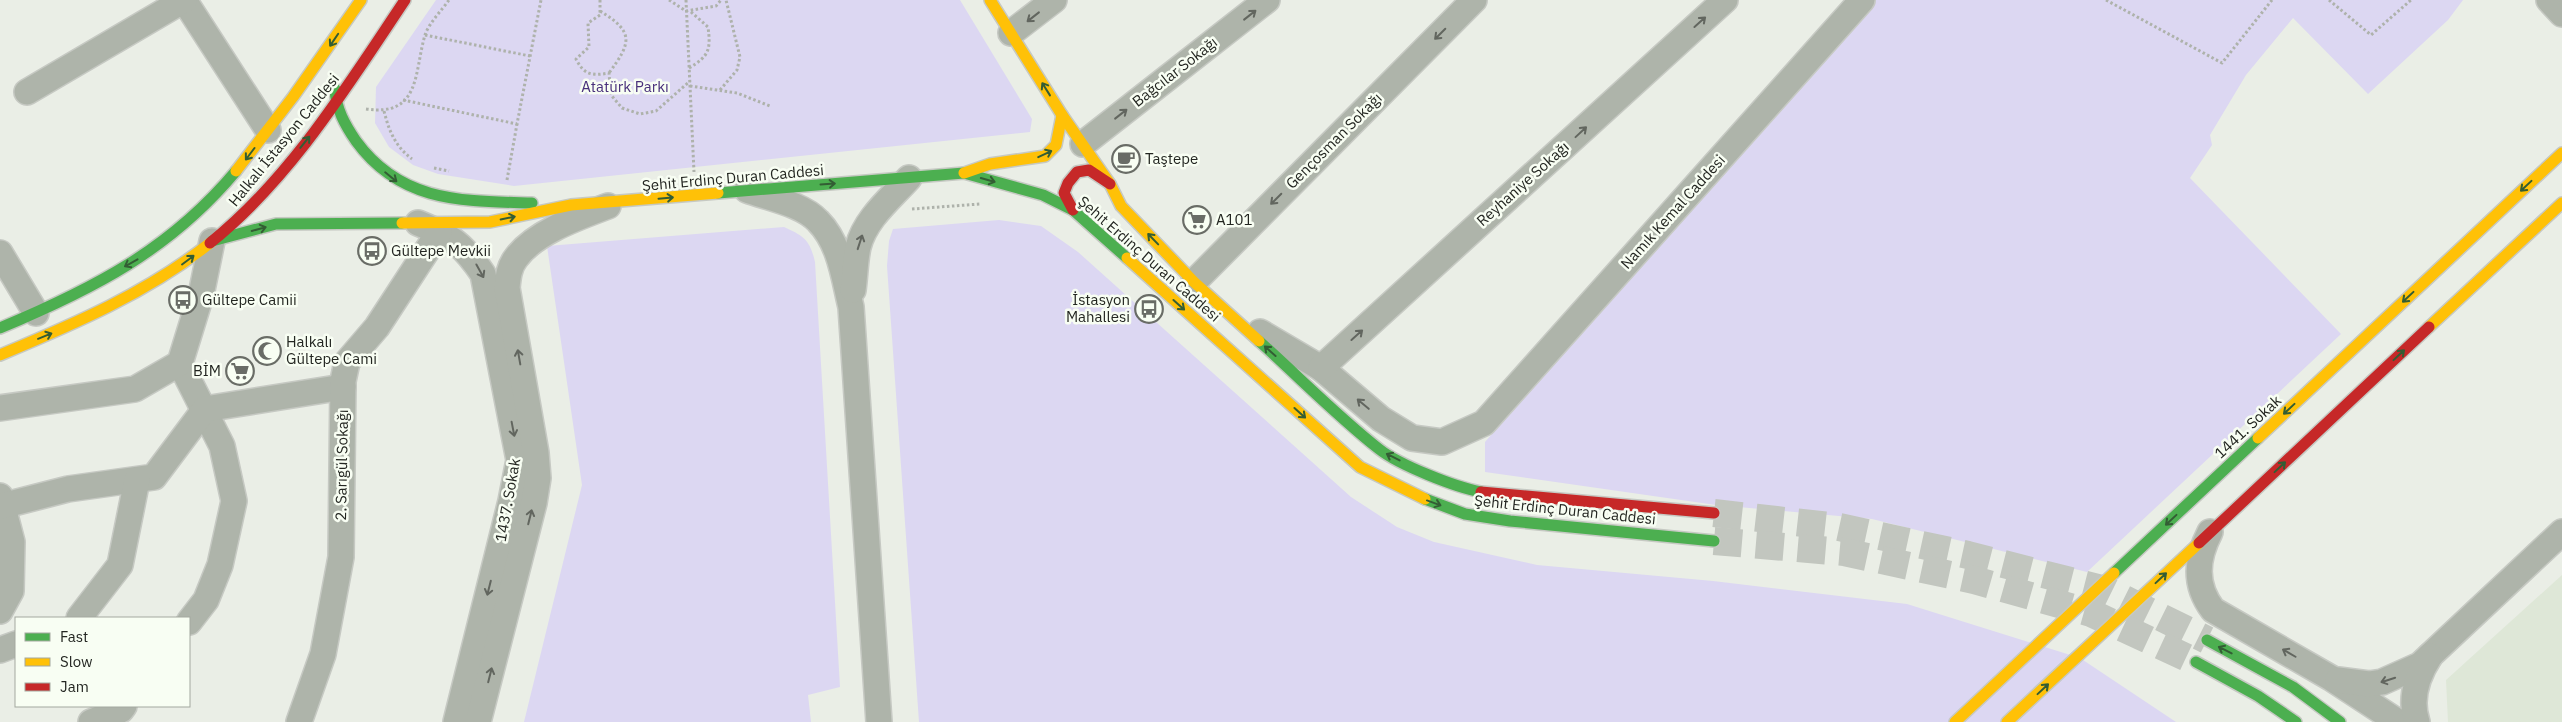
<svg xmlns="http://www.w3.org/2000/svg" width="2562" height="722" font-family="'IBM Plex Sans',sans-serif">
<rect width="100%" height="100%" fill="#eaeee6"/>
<path fill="#dee7d7" d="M2562 575V722H2448L2446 680Z"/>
<g fill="#dcd7f2">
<path d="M436 0H960L1032 119 1030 132 514 186 438 174 413 165 389 147 375 123 376 87Z"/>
<path d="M1865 0H2463L2448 20 2368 94 2293 18 2246 75 2210 135 2212 145 2190 178 2341 334 2087 572 1872 519 1716 505 1485 472V442Z"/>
<path d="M999 220 1041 226 1078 252 1351 497 1397 527 1434 542 1537 565 1713 581 1907 604 2080 658 2176 722H919L887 266 889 241 893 229Z"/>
<path d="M784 227C804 236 810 240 815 262L840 687 808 695 811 722H524L582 485 547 246Z"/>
</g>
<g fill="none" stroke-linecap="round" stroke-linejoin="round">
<g stroke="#c2c6bf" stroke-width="28" stroke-dasharray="28 14" stroke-linecap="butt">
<path d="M1714 513 1839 527 1968 555 2106 590 2207 640"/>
<path d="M1714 541 1844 552 1974 580 2091 613 2196 662"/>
</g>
<defs>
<g id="street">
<path d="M184 0 268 130"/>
<path d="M2549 0 2562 14"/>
<path d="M1011 33 1054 0"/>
<path d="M27 92 184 0"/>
<path d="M1083 144 1267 0"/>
<path d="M747 190C769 198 802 204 818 221 840 243 844 278 851 307L879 722"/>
<path d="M418 223C452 237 462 243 483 274L519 460 511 501 456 722"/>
<path d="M0 253 36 313"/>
<path d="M1194 282 1474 0"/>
<path d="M853 290C855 276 855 261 858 247 865 219 890 199 909 178"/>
<path d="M1260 332 1321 368 1381 419 1412 438 1442 442 1484 423 1862 0"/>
<path d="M180 363 222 446 234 501 220 565 206 600 189 622"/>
<path d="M1321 368 1725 0"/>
<path d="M0 408 135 389 180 363 201 295 212 241"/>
<path d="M0 496 12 542 11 591 0 611"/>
<path d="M2 506 68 489 154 477 205 409 343 387"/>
<path d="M2210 532C2196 559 2194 585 2213 610L2331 678 2398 722"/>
<path d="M79 618 120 565 137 480"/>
<path d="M0 650 16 644"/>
<path d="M2338 680 2369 684 2382 682 2420 665 2562 532"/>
<path d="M91 722 121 710 124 706"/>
<path d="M299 722 323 654 341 557 343 381 347 362 377 327 439 232"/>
<path d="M478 722 534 503 538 478 536 453 507 288C508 277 509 267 516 258 535 232 579 217 608 206"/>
<path d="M2417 722C2409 698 2417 676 2430 656"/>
</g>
<g id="fast">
<path d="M335 89C336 109 345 125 356 141 401 203 463 201 532 203"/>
<path d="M718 193 964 173 1043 195 1073 210 1127 258"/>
<path d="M212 241 276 224 402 223"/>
<path d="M0 328C93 289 170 250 236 171"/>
<path d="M1259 341C1298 376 1337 416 1379 449 1399 465 1455 487 1481 492"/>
<path d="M1425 499 1465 514 1510 521 1714 541"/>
<path d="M2114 573 2258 438"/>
<path d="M2207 640 2293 687 2340 722"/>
<path d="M2196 662 2258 696 2296 722"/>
</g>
<g id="slow">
<path d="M990 0 1062 115 1110 184 1121 206 1194 282 1259 341"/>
<path d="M236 171 293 97 361 0"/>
<path d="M964 173 990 164 1045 156 1056 145 1062 115"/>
<path d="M402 223 490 222 571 205 718 193"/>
<path d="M1127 258 1360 467 1425 499"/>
<path d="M2429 327 2562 203"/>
<path d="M0 355C74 324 147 293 210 243"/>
<path d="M2258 438 2562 153"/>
<path d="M1955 722 2114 573"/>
<path d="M2007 722 2199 543"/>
</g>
<g id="jam">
<path d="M1073 210 1064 193 1068 183 1077 172 1089 170 1110 184"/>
<path d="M210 243C291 178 348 85 405 0"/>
<path d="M1481 492 1714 513"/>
<path d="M2199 543 2429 327"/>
</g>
</defs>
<use href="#street" stroke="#c6c9c3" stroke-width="28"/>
<use href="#fast" stroke="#c6c9c3" stroke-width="14"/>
<use href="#slow" stroke="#c6c9c3" stroke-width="14"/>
<use href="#jam" stroke="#c6c9c3" stroke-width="14"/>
<g stroke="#aeb2ab" stroke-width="3" stroke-dasharray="2.5 2.5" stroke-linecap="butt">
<path d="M600 0V15L588 23 589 47 576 59C584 75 592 76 609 73L611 95 622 108 640 114 656 111 690 81"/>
<path d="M669 0 686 11 716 6 721 0"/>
<path d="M686 0 694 172"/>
<path d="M2106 0 2222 63 2272 0"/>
<path d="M2329 0 2371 35 2411 0"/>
<path d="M600 11C635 32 631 43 609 73"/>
<path d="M425 35 530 56"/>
<path d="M689 68C709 56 711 50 708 27L690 11"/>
<path d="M690 86 737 93 770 106"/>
<path d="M720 90 737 70 740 57 726 0"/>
<path d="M403 100 517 124 541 0"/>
<path d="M366 109C421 117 414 72 425 35 429 23 442 10 449 0"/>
<path d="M384 111C389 131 395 146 412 159"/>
<path d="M434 168 449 171"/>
<path d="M507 180 517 124"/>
<path d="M912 209 980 204"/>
</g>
<use href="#street" stroke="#aeb4aa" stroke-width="25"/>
<use href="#fast" stroke="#4caf50" stroke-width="11"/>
<use href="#slow" stroke="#ffc107" stroke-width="11"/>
<use href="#jam" stroke="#c62828" stroke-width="11"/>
</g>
<defs><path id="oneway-shaft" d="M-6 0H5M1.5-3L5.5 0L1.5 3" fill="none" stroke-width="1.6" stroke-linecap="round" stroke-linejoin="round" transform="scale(1.25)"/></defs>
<g stroke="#62665f">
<use href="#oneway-shaft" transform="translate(1250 15) rotate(-38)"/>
<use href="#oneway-shaft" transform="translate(1033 17) rotate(142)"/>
<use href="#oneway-shaft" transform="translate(1700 22) rotate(-42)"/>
<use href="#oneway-shaft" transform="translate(1440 34) rotate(135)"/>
<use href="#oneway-shaft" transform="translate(1121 114) rotate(-38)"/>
<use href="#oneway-shaft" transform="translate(1581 132) rotate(-43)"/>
<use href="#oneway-shaft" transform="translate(1276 199) rotate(135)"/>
<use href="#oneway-shaft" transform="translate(860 242) rotate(-72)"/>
<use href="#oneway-shaft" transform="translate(480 271) rotate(61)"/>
<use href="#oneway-shaft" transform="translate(1357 335) rotate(-42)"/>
<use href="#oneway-shaft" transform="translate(519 357) rotate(-100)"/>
<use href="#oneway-shaft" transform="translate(1363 404) rotate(-140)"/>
<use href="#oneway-shaft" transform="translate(513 429) rotate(79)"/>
<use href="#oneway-shaft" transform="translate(530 517) rotate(-76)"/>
<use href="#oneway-shaft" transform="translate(489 588) rotate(104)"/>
<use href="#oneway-shaft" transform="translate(2289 653) rotate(-150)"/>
<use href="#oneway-shaft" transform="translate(490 675) rotate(-76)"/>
<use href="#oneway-shaft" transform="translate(2388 680) rotate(162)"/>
</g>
<g stroke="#335d34">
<use href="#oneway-shaft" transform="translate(334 40) rotate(124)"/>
<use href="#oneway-shaft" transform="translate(1046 89) rotate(-122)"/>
<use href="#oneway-shaft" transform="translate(305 142) rotate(-51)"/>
<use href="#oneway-shaft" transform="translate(250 154) rotate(127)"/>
<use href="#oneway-shaft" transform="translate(1045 154) rotate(-25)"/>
<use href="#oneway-shaft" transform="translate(391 177) rotate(39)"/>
<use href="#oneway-shaft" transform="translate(988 180) rotate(16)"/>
<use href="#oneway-shaft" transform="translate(828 184) rotate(-4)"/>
<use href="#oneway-shaft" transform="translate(2526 186) rotate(137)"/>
<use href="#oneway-shaft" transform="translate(666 198) rotate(-5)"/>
<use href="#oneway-shaft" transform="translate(508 218) rotate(-12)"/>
<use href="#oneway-shaft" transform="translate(259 229) rotate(-15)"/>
<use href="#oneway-shaft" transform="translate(1153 239) rotate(-134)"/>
<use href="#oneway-shaft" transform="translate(188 260) rotate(-37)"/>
<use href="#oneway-shaft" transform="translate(131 263) rotate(151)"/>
<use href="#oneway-shaft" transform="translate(2408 297) rotate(137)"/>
<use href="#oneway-shaft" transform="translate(1179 305) rotate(42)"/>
<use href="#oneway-shaft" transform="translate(45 336) rotate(-22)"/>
<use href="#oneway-shaft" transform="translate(1270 351) rotate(-138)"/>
<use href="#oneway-shaft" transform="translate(2399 355) rotate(-43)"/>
<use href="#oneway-shaft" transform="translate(2289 409) rotate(137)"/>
<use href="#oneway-shaft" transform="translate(1300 413) rotate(42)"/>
<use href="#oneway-shaft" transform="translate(1393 457) rotate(-153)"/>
<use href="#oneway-shaft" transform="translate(2280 467) rotate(-43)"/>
<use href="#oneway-shaft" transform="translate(1434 503) rotate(20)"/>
<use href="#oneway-shaft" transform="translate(2171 520) rotate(137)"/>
<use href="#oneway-shaft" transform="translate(2161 578) rotate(-43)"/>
<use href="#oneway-shaft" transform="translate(2225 650) rotate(-153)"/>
<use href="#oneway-shaft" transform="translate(2043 689) rotate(-43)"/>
</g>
<defs>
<symbol id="cafe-ring" viewBox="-11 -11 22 22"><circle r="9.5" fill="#f8fef3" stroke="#696c66" stroke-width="1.5"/><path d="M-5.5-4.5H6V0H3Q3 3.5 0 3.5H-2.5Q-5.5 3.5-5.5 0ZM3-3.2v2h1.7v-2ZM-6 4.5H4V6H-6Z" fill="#696c66"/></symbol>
<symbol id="supermarket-ring" viewBox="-11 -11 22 22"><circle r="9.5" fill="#f8fef3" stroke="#696c66" stroke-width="1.5"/><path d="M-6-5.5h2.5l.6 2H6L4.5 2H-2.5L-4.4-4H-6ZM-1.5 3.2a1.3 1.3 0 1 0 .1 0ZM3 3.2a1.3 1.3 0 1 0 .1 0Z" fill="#696c66"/></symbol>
<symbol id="bus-ring" viewBox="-11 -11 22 22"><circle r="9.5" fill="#f8fef3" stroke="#696c66" stroke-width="1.5"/><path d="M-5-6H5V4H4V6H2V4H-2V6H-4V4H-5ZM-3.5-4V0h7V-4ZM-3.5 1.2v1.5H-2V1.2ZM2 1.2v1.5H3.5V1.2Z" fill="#696c66"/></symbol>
<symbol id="mosque-ring" viewBox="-11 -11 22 22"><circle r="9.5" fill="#f8fef3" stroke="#696c66" stroke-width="1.5"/><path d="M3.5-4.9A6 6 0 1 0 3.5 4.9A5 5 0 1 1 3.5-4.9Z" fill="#696c66"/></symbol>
</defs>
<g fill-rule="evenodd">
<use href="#cafe-ring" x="1110" y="143" width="32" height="32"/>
<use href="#supermarket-ring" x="1181" y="204" width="32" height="32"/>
<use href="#bus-ring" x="356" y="235" width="32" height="32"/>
<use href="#bus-ring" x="167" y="284" width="32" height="32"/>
<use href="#bus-ring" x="1133" y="293" width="32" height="32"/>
<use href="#mosque-ring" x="251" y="335" width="32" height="32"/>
<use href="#supermarket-ring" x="224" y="355" width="32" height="32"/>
</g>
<g text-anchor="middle" stroke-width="5" stroke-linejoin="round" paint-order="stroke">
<g font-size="15" fill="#232621" stroke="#f8fef3">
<text transform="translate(1175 72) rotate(-38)" y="5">Bağcılar Sokağı</text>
<text transform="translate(284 140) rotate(-51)" y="5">Halkalı İstasyon Caddesi</text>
<text transform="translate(1334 141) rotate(-45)" y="5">Gençosman Sokağı</text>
<text transform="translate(733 178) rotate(-5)" y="5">Şehit Erdinç Duran Caddesi</text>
<text transform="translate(1523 184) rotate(-42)" y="5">Reyhaniye Sokağı</text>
<text transform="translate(1673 212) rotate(-48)" y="5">Namık Kemal Caddesi</text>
<text transform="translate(1149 259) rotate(41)" y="5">Şehit Erdinç Duran Caddesi</text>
<text transform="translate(2248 427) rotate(-43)" y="5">1441. Sokak</text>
<text transform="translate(342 465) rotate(-89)" y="5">2. Sarıgül Sokağı</text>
<text transform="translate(508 500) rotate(-80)" y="5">1437. Sokak</text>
<text transform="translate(1565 510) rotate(6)" y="5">Şehit Erdinç Duran Caddesi</text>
</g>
<g font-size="15" fill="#482f7b" stroke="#f8fef3">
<text x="625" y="92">Atatürk Parkı</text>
</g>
<g font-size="15" fill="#232621" stroke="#f8fef3" text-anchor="start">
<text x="1145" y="164">Taştepe</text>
<text x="1216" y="225">A101</text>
<text x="391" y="256">Gültepe Mevkii</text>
<text x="202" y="305">Gültepe Camii</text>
<text x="1130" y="305" text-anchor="end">İstasyon<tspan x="1130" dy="17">Mahallesi</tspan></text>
<text x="286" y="347">Halkalı<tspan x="286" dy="17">Gültepe Cami</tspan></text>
<text x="221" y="376" text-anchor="end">BİM</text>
</g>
</g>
<rect x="15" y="617" width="175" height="90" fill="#f8fef3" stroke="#a3a89f"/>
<rect x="25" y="633" width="25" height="8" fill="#4caf50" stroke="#a3a89f"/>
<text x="60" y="642" font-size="15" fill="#232621">Fast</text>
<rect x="25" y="658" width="25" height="8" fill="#ffc107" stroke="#a3a89f"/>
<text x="60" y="667" font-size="15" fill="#232621">Slow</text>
<rect x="25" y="683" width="25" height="8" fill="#c62828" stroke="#a3a89f"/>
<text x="60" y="692" font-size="15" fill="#232621">Jam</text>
</svg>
